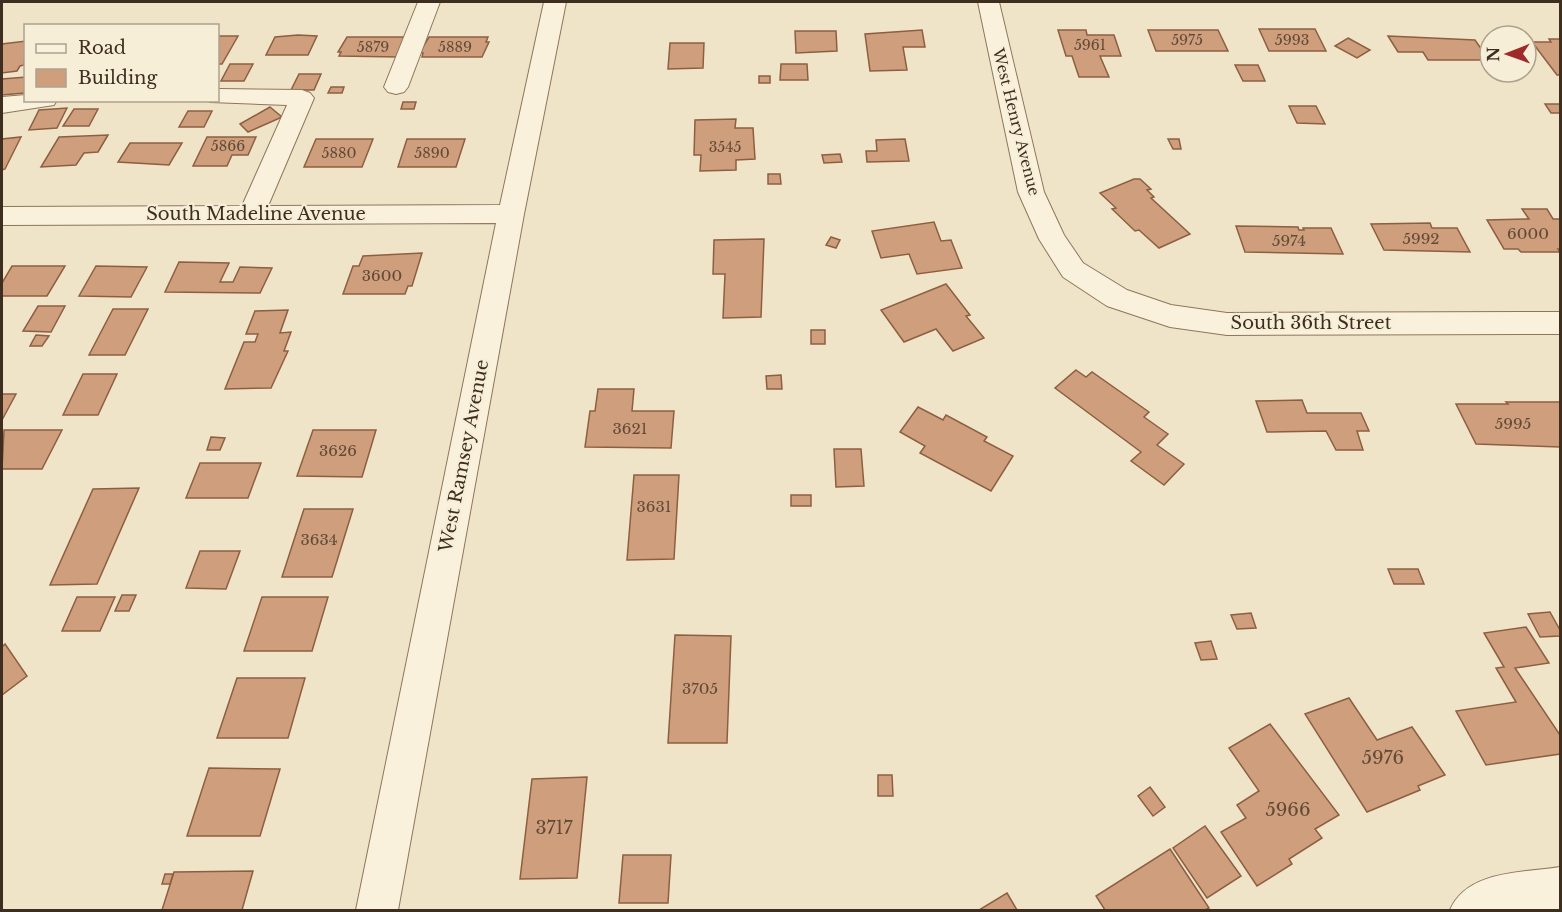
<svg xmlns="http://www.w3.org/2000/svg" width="1562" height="912" font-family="'Libre Baskerville',serif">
<rect width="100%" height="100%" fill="#f0e4c8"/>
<g fill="#cf9f7d" stroke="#8d5f41" stroke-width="1.5">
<path d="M1259 29H1315L1326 51H1269Z"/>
<path d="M922 30 925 47H903L907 70 870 71 865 34Z"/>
<path d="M1058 30H1086L1087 35H1114L1121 56H1100L1109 77H1079L1072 56H1066Z"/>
<path d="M1148 30H1218L1228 51H1156Z"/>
<path d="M795 31H836L837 51 796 53Z"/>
<path d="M298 35 317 36 308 55H266L275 37Z"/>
<path d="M218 36H238L222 64H218Z"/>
<path d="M1388 36 1475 40 1489 60H1428L1423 52H1398Z"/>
<path d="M347 37H407L399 57 339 56 341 52H338Z"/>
<path d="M429 37H488L486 42H489L482 57H422L423 53 420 52Z"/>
<path d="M1348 38 1370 50 1357 58 1335 46Z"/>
<path d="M1549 39H1560V75H1557L1532 42H1551Z"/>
<path d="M26 41 24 65 20 66 17 71 2 73V44Z"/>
<path d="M670 43H704L703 68 668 69Z"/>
<path d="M230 64H253L244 81H221Z"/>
<path d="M781 64H807L808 80H780Z"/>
<path d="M1235 65H1258L1265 81H1243Z"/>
<path d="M299 74H321L314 90H291Z"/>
<rect x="759" y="76" width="11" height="7"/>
<path d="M26 77 24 93 2 95V79Z"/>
<path d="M331 87H344L342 93H328Z"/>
<path d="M403 102H416L414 109H401Z"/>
<path d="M1545 104H1560V113H1551Z"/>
<path d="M1289 106H1316L1325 124 1297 123Z"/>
<path d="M270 107 282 117 248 132 240 124Z"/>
<path d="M67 108 57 128 29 130 39 110Z"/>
<path d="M74 109H98L89 126H63Z"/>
<path d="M188 111H212L204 127H179Z"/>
<path d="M736 119 735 128H753L755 159 736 160V170L700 171 701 155H694L695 120Z"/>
<path d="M108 135 98 152 84 153 76 165 41 167 59 137Z"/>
<path d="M21 137 5 169 2 170V139Z"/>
<path d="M207 137H256L248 155H232L227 166H193Z"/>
<path d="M316 139H373L362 167H304Z"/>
<path d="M407 139H465L456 167H398Z"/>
<path d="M905 139 909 161 867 162 866 151H877L876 140Z"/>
<path d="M1168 139H1179L1181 149H1173Z"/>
<path d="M130 143H182L169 165 118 162Z"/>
<path d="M840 154 842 162 824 163 822 155Z"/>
<path d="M768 174H780L781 184H768Z"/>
<path d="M1134 179H1140L1151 189 1147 190 1154 197 1151 198 1190 234 1159 248 1139 230 1135 231 1112 209 1116 208 1100 193Z"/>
<path d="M1522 209H1547L1553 219H1560V249H1558L1560 252H1521L1518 249H1504L1487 220 1529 219Z"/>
<path d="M934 222 941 241 951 240 962 268 917 274 909 254 881 258 872 231Z"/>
<path d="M1430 223 1432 228H1457L1470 252 1384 250 1371 224Z"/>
<path d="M1236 226 1298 227 1299 230H1304L1303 228H1331L1343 254 1245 252Z"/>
<path d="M831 237 840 240 836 248 826 245Z"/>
<path d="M764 239 761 317 723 318 725 274H713L714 240Z"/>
<path d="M422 253 412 286H408L405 294H343L353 266H359L363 256Z"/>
<path d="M179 262 229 263 220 282H233L240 267 272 268 260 293 165 292Z"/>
<path d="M12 266H65L47 296H2V283Z"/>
<path d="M96 266 147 267 131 297 79 296Z"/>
<path d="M946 284 970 315 966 316 984 338 953 351 936 329 904 342 881 310Z"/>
<path d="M38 306H65L51 332 23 331Z"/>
<path d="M113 309H148L125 355H89Z"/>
<path d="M288 310 280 333 291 332 284 351H288L271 388 225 389 244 342H255L258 334H246L255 311Z"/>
<rect x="811" y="330" width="14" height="14"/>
<path d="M36 335 49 336 42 346H30Z"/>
<path d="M1076 370 1086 377 1092 372 1149 412 1144 417 1168 434 1157 445 1184 464 1164 485 1131 461 1141 452 1055 388Z"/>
<path d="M83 374H117L98 415H63Z"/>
<path d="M781 375 782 389H767L766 376Z"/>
<path d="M598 389H634L632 411H674L671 448 585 447 590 411H595Z"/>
<path d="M2 394H16L2 420Z"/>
<path d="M1302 400 1307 413H1361L1369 431H1357L1363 450H1336L1326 431 1267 432 1256 401Z"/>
<path d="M1506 402H1560V447L1476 444 1456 404H1508Z"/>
<path d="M918 407 943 420 946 415 987 437 984 441 1013 456 991 491 920 453 925 446 900 432Z"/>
<path d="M4 430H62L42 469H2Z"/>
<path d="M313 430H376L362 477 297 476Z"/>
<path d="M211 437 225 438 220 450H207Z"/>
<path d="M834 449H861L864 486 836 487Z"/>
<path d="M200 463H261L248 498H186Z"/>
<path d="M634 475H679L674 559 627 560Z"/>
<path d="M139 488 97 584 50 585 93 489Z"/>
<rect x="791" y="495" width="20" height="11"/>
<path d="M304 509H353L332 577H282Z"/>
<path d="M200 551H240L226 589 186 588Z"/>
<path d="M1388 569H1418L1424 584H1394Z"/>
<path d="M122 595H136L129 611H115Z"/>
<path d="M77 597H115L100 631H62Z"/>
<path d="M262 597H328L312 651H244Z"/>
<path d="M1550 612 1560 630V636L1540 637 1528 614Z"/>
<path d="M1251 613 1256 628 1237 629 1231 615Z"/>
<path d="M1526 627 1549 663 1515 668 1560 735V754L1486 765 1456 711 1516 702 1496 668 1504 667 1484 633Z"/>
<path d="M675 635 731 636 727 743H668Z"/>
<path d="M1211 641 1217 659 1201 660 1195 643Z"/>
<path d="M5 644 27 676 2 695V647Z"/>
<path d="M237 678H305L288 738H217Z"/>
<path d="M1349 698 1377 740 1412 727 1445 775 1418 786 1420 790 1367 812 1305 714Z"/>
<path d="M1270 724 1339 815 1315 829 1322 838 1289 859 1292 864 1257 886 1221 832 1246 818 1237 805 1259 791 1229 748Z"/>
<path d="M209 768 280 769 260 836H187Z"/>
<path d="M878 775H892L893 796H878Z"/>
<path d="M587 777 577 878 520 879 532 779Z"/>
<path d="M1150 787 1165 807 1153 816 1138 796Z"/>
<path d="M1205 826 1241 876 1207 898 1173 848Z"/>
<path d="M1170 849 1209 908 1205 910H1105L1096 896Z"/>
<path d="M623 855H671L668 903H619Z"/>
<path d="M253 871 242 910H162L174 872Z"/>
<path d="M165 874H173L170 884H162Z"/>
<path d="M1007 893 1017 910H979Z"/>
</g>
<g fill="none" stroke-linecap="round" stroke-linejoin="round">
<defs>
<g id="minor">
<path d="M418 2H440L408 87 404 92 396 94 388 92 384 87Z"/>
<path d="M544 2H566L524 214 398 910H356L496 223 2 225V207L242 206 287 105 210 102 208 100H218V89L302 90 310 93 314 98 268 206 500 205Z"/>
<path d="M978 2H999L1044 192 1064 235 1083 263 1127 290 1171 305 1227 313 1560 312V334L1227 335 1170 327 1107 306 1063 277 1039 239 1018 192Z"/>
<path d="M26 95V100H57L54 105 2 113V97Z"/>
<path d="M1560 867V909L1450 910C1467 870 1523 873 1560 867Z"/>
</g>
</defs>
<use href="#minor" stroke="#8d765c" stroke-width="2"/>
<use href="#minor" fill="#faf1dc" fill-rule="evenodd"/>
</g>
<g text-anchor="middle" stroke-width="4.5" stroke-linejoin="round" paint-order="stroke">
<g font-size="14" fill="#624a37">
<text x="1187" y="45">5975</text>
<text x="1292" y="45">5993</text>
<text x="1090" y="50">5961</text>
<text x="373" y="52">5879</text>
<text x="455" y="52">5889</text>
<text x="228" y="151">5866</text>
<text x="725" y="152">3545</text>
<text x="339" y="158">5880</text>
<text x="432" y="158">5890</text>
</g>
<g font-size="15" fill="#3d2e20" stroke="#f7eed8">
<text transform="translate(1016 122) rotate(76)" y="5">West Henry Avenue</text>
</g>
<g font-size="15" fill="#624a37">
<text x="1528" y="239">6000</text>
<text x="1421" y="244">5992</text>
<text x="1289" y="246">5974</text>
<text x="382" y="281">3600</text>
<text x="1513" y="429">5995</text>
<text x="630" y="434">3621</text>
<text x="338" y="456">3626</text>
<text x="654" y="512">3631</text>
<text x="319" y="545">3634</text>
<text x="700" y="694">3705</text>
</g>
<g font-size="18" fill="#3d2e20" stroke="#f7eed8">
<text x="256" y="220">South Madeline Avenue</text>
<text x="1311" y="329">South 36th Street</text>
<text transform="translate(464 456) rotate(-79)" y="6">West Ramsey Avenue</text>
</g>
<g font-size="18" fill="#624a37">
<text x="1383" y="764">5976</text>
<text x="1288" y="816">5966</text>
<text x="554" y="834">3717</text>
</g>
</g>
<rect width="1562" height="912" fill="none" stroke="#3d2e20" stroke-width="6"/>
<rect x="24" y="24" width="195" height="78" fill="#f7eed8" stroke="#ada18e" stroke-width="1.5"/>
<rect x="36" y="44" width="30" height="9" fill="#faf1dc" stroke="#ada18e" stroke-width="1.5"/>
<text x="78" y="54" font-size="18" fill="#3d2e20">Road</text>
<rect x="36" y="69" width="30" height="18" fill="#cf9f7d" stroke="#ada18e" stroke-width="1.5"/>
<text x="78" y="84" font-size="18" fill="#3d2e20">Building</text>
<g transform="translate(1508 54) rotate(269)"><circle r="28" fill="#f7eed8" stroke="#ada18e" stroke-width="1.5"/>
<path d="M0-4.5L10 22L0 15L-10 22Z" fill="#9e2a2b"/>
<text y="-9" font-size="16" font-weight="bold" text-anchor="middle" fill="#3d2e20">N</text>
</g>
</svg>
